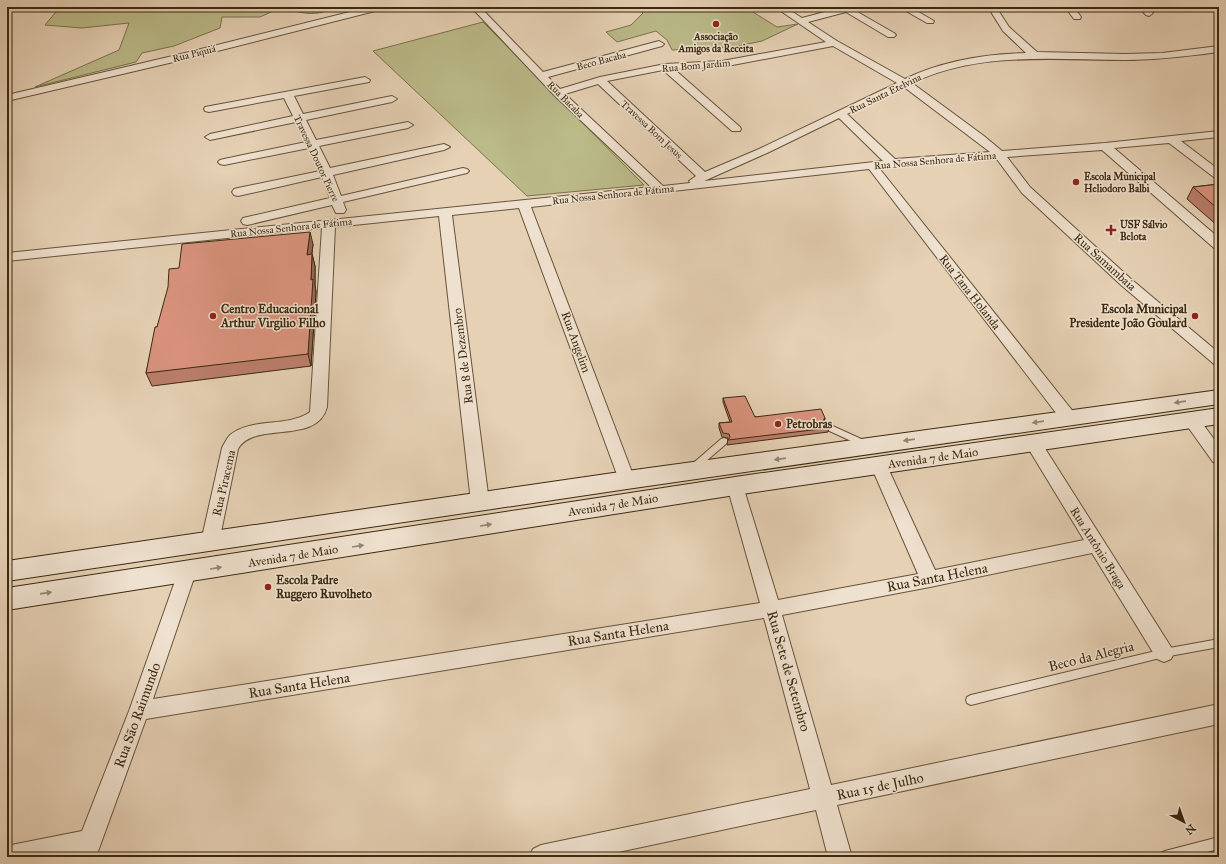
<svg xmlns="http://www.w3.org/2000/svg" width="1226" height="864" font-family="'IM FELL Great Primer',serif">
<rect width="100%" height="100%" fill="#e6d1b5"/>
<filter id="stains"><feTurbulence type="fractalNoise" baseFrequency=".005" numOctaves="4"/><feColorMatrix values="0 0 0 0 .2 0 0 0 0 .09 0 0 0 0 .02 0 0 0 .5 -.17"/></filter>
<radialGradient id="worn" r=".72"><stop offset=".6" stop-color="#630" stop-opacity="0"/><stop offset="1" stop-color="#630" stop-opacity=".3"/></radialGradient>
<g fill="#bbba89" stroke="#7b724c">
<path d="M60 7H333C318 18 298 13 282 7L260 17H222L220 28 174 46 142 53 136 62 35 87 119 50 129 23 82 28 45 25Z"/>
<path d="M636 7H745L777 27 798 24 762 41 733 47 672 50 667 40 656 31 617 42 606 32 631 25 643 13Z"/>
<path d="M483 22 644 185 527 196 373 51Z"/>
</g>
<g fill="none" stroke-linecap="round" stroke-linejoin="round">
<defs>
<g id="lane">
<path d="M826 423 868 442 869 444 868 446H862L823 428 822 426Z"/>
<path d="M724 438 727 439 728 441 727 443 697 469H691L690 467 691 465 721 439Z"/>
<path d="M1219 639V647L1164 657 971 705 967 703 966 700 967 697 971 695 1164 649Z"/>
<path d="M1219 837V849L1187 857H1159L1161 853 1165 851Z"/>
</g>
<g id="street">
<path d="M370 7H384L383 9 182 60 7 101V95L181 54Z"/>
<path d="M471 7H480L543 72 659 41 664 44 662 46 548 77 560 89 600 77 665 64 722 61 826 42 775 7H785L802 18 840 8 839 7H860L854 10 894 33 896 35 894 37H888L846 12 808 22 837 41 905 79C942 61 985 54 1026 53L1003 31 988 7H996L1009 27 1037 52 1125 54 1162 53 1219 46V52C1188 56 1157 60 1125 60 1053 60 979 51 912 83L984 136 1002 151 1105 143 1219 131V137L1181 141 1219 170V179L1215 178 1169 143 1114 148 1219 238V249L1214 248 1102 150 1007 157 1030 187 1131 279 1219 353V366L1214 364 1121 285 1022 193 996 158 879 168 1075 414 1077 418 1075 422 1069 423 1063 422 869 169 531 207 635 480 633 484 627 486 621 484 619 480 519 208 452 215 489 502 486 507 480 509 474 507 471 502 439 216 335 227 327 407C317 446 254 420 238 449L219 542 216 547 210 549 204 547 201 542 222 448C224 444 227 438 230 435 252 417 287 428 310 412L322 228 7 261V253L651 187 554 95ZM833 46 897 83 759 149 705 172 607 81 663 70 732 131H740L741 129 740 127 674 69 722 67ZM598 84 696 176 689 181 690 183 663 186 565 94ZM904 87 990 152 895 159 847 114ZM839 118 883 161 704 181 767 153Z"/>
<path d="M899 7H910L934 21 933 23H927Z"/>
<path d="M1065 7H1074L1081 17 1080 19H1074Z"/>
<path d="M1138 7H1147L1153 13 1149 16 1146 15Z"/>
<path d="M365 77 370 80 369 82 294 96 303 114 392 96 397 99 392 102 306 120 316 140 408 122 413 125 408 128 319 146 330 168 444 144 450 147 444 150 333 175 341 196 463 168 467 169 469 171 467 173 343 202 346 210 344 213H336L332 205 247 225 243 224 241 221 243 218 330 198 322 177 238 196 234 195 232 192 234 189 238 188 320 171 309 148 224 165 220 164 218 162 220 160 224 159 306 142 296 122 210 140 205 137 210 134 293 116 284 98 209 112 205 111 204 109 205 107Z"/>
<path d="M1191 414 1197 416 1219 446V464L1213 462 1183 420 1185 416Z"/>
<path d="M1033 437 1039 439 1171 647 1174 653 1171 659 1164 662 1157 659 1092 553 930 587 782 615 831 785 1219 704V724L837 805 852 857H828L816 810 595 857H529L533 849 541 845 810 789 764 618 146 719 96 857H7V847L11 845 82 831 129 711 180 567 187 565 194 567 196 572 153 699 760 603 727 486 729 482 735 480 741 482 743 486 778 600 918 574 871 466 873 462 879 460 885 462 887 466 935 570 1084 540 1025 443 1027 439Z"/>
</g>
<g id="secondary">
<path d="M1219 390V404L627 489 7 581V561L627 471Z"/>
<path d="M1219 408V424L735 495 7 610V588L735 477Z"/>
</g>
</defs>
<use href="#lane" stroke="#665339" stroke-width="2"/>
<use href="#street" stroke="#665339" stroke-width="2"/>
<use href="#secondary" stroke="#3b2910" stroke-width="2"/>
<use href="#lane" fill="#efe1cf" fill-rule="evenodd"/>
<use href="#street" fill="#efe1cf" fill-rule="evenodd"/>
<use href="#secondary" fill="#efe1cf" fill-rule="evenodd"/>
</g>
<g fill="#bb7e6c" stroke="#3b2910">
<path d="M1219 184V227L1187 199 1193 187Z"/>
<path d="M313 244 312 254 315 266V285L316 292 311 366 152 386 146 373 157 327 179 268Z"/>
<path d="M723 398 755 417 825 418 824 422 823 424 829 428 828 432 727 445 728 438 722 437 719 428V423L730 422 723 402Z"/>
</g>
<g fill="#996758" stroke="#3b2910">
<path d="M310 232 313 244 310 267 307 255Z"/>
<path d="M312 254 315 266V285L316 292 311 366 308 354Z"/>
<path d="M825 418 824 422 821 427 822 422Z"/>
</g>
<g fill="#da937e" stroke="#3b2910">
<path d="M1219 184V210L1193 187Z"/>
<path d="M310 232 307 255 312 254 311 280 313 279 308 354 146 373 155 327H157L168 287 169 269 179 268 182 244Z"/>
<path d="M745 396 755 417 821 409 825 418 822 422 829 428 728 440 730 437 729 434 723 433 719 423 732 422 723 398Z"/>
</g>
<defs><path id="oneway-solid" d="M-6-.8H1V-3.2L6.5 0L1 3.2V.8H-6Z"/></defs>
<g fill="#958570">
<use href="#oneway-solid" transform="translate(1180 402) rotate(172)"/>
<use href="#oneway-solid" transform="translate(1038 422) rotate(172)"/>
<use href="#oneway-solid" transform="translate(909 440) rotate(172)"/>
<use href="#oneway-solid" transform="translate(780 459) rotate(172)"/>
<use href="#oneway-solid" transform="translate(486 525) rotate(-9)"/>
<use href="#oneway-solid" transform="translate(358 546) rotate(-9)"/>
<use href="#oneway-solid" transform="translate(216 568) rotate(-9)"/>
<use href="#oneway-solid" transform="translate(46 593) rotate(-8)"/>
</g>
<g fill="#8f2418" stroke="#efe1cf" stroke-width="1.5">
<circle cx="716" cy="24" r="4"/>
<circle cx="1076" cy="182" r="4"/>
<path d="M1109 224h4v4h4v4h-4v4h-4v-4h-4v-4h4z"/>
<circle cx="213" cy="316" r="4"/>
<circle cx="1195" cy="316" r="4"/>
<circle cx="778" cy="424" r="4"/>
<circle cx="268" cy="587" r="4"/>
</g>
<g text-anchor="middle" stroke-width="3" stroke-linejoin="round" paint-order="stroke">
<g font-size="10" font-weight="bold" fill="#3b2910" stroke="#efe1cf" text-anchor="start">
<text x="716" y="40" text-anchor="middle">Associação<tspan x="716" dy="12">Amigos da Receita</tspan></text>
<text x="1084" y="180">Escola Municipal<tspan x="1084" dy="12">Heliodoro Balbi</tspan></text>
<text x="1120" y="228">USF Sálvio<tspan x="1120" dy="12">Belota</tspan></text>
</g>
<g font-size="10" fill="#3b2910" stroke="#efe1cf">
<text transform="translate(194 53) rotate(-14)" y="4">Rua Piquiá</text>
<text transform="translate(601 60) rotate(-15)" y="4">Beco Bacaba</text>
<text transform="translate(696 65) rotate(-5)" y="4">Rua Bom Jardim</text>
<text transform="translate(885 93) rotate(-26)" y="4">Rua Santa Etelvina</text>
<text transform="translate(566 99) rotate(45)" y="4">Rua Bacaba</text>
<text transform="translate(652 129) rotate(43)" y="4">Travessa Bom Jesus</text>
<text transform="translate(317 158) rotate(65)" y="4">Travessa Doutor Pierre</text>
<text transform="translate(935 160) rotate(-5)" y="4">Rua Nossa Senhora de Fátima</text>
<text transform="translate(613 194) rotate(-6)" y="4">Rua Nossa Senhora de Fátima</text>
<text transform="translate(291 227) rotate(-6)" y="4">Rua Nossa Senhora de Fátima</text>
</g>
<g font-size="12" fill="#3b2910" stroke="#efe1cf">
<text transform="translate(1105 262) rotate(42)" y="4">Rua Samambaia</text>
<text transform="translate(970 292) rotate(52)" y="4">Rua Tana Holanda</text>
<text transform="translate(576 342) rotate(70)" y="4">Rua Angelim</text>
<text transform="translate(463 356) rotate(-97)" y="4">Rua 8 de Dezembro</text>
<text transform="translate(933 458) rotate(-8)" y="4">Avenida 7 de Maio</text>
<text transform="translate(224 483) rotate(-77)" y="4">Rua Piracema</text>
<text transform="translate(613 505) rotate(-9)" y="4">Avenida 7 de Maio</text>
<text transform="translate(1098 548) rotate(58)" y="4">Rua Antônio Braga</text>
<text transform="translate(293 556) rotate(-9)" y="4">Avenida 7 de Maio</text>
</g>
<g font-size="12" font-weight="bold" fill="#3b2910" stroke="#efe1cf" text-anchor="start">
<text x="221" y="313">Centro Educacional<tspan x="221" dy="14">Arthur Virgilio Filho</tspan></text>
<text x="1187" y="313" text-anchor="end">Escola Municipal<tspan x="1187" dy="14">Presidente João Goulard</tspan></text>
<text x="786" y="428">Petrobras</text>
<text x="276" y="584">Escola Padre<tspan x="276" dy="14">Ruggero Ruvolheto</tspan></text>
</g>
<g font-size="14" fill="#3b2910" stroke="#efe1cf">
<text transform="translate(937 577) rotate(-11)" y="5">Rua Santa Helena</text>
<text transform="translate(618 633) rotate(-9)" y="5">Rua Santa Helena</text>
<text transform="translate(1091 656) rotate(-14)" y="5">Beco da Alegria</text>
<text transform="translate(789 671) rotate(74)" y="5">Rua Sete de Setembro</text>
<text transform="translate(299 685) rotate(-9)" y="5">Rua Santa Helena</text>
<text transform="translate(137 715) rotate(-70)" y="5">Rua São Raimundo</text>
<text transform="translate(880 786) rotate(-12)" y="5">Rua 15 de Julho</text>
</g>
</g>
<rect width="1226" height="864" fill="none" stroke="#e6d1b5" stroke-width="24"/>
<rect x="8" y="8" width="1210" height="848" fill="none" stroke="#3b2910" stroke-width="2"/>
<rect x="12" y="12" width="1202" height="840" fill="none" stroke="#3b2910"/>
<g transform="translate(1184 822) rotate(139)" stroke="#efe1cf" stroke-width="3" paint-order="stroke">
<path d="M0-3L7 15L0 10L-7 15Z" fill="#3b2910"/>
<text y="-6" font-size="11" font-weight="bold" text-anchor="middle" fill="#3b2910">N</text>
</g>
<rect width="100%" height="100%" filter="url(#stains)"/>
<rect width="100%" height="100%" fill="url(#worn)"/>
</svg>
